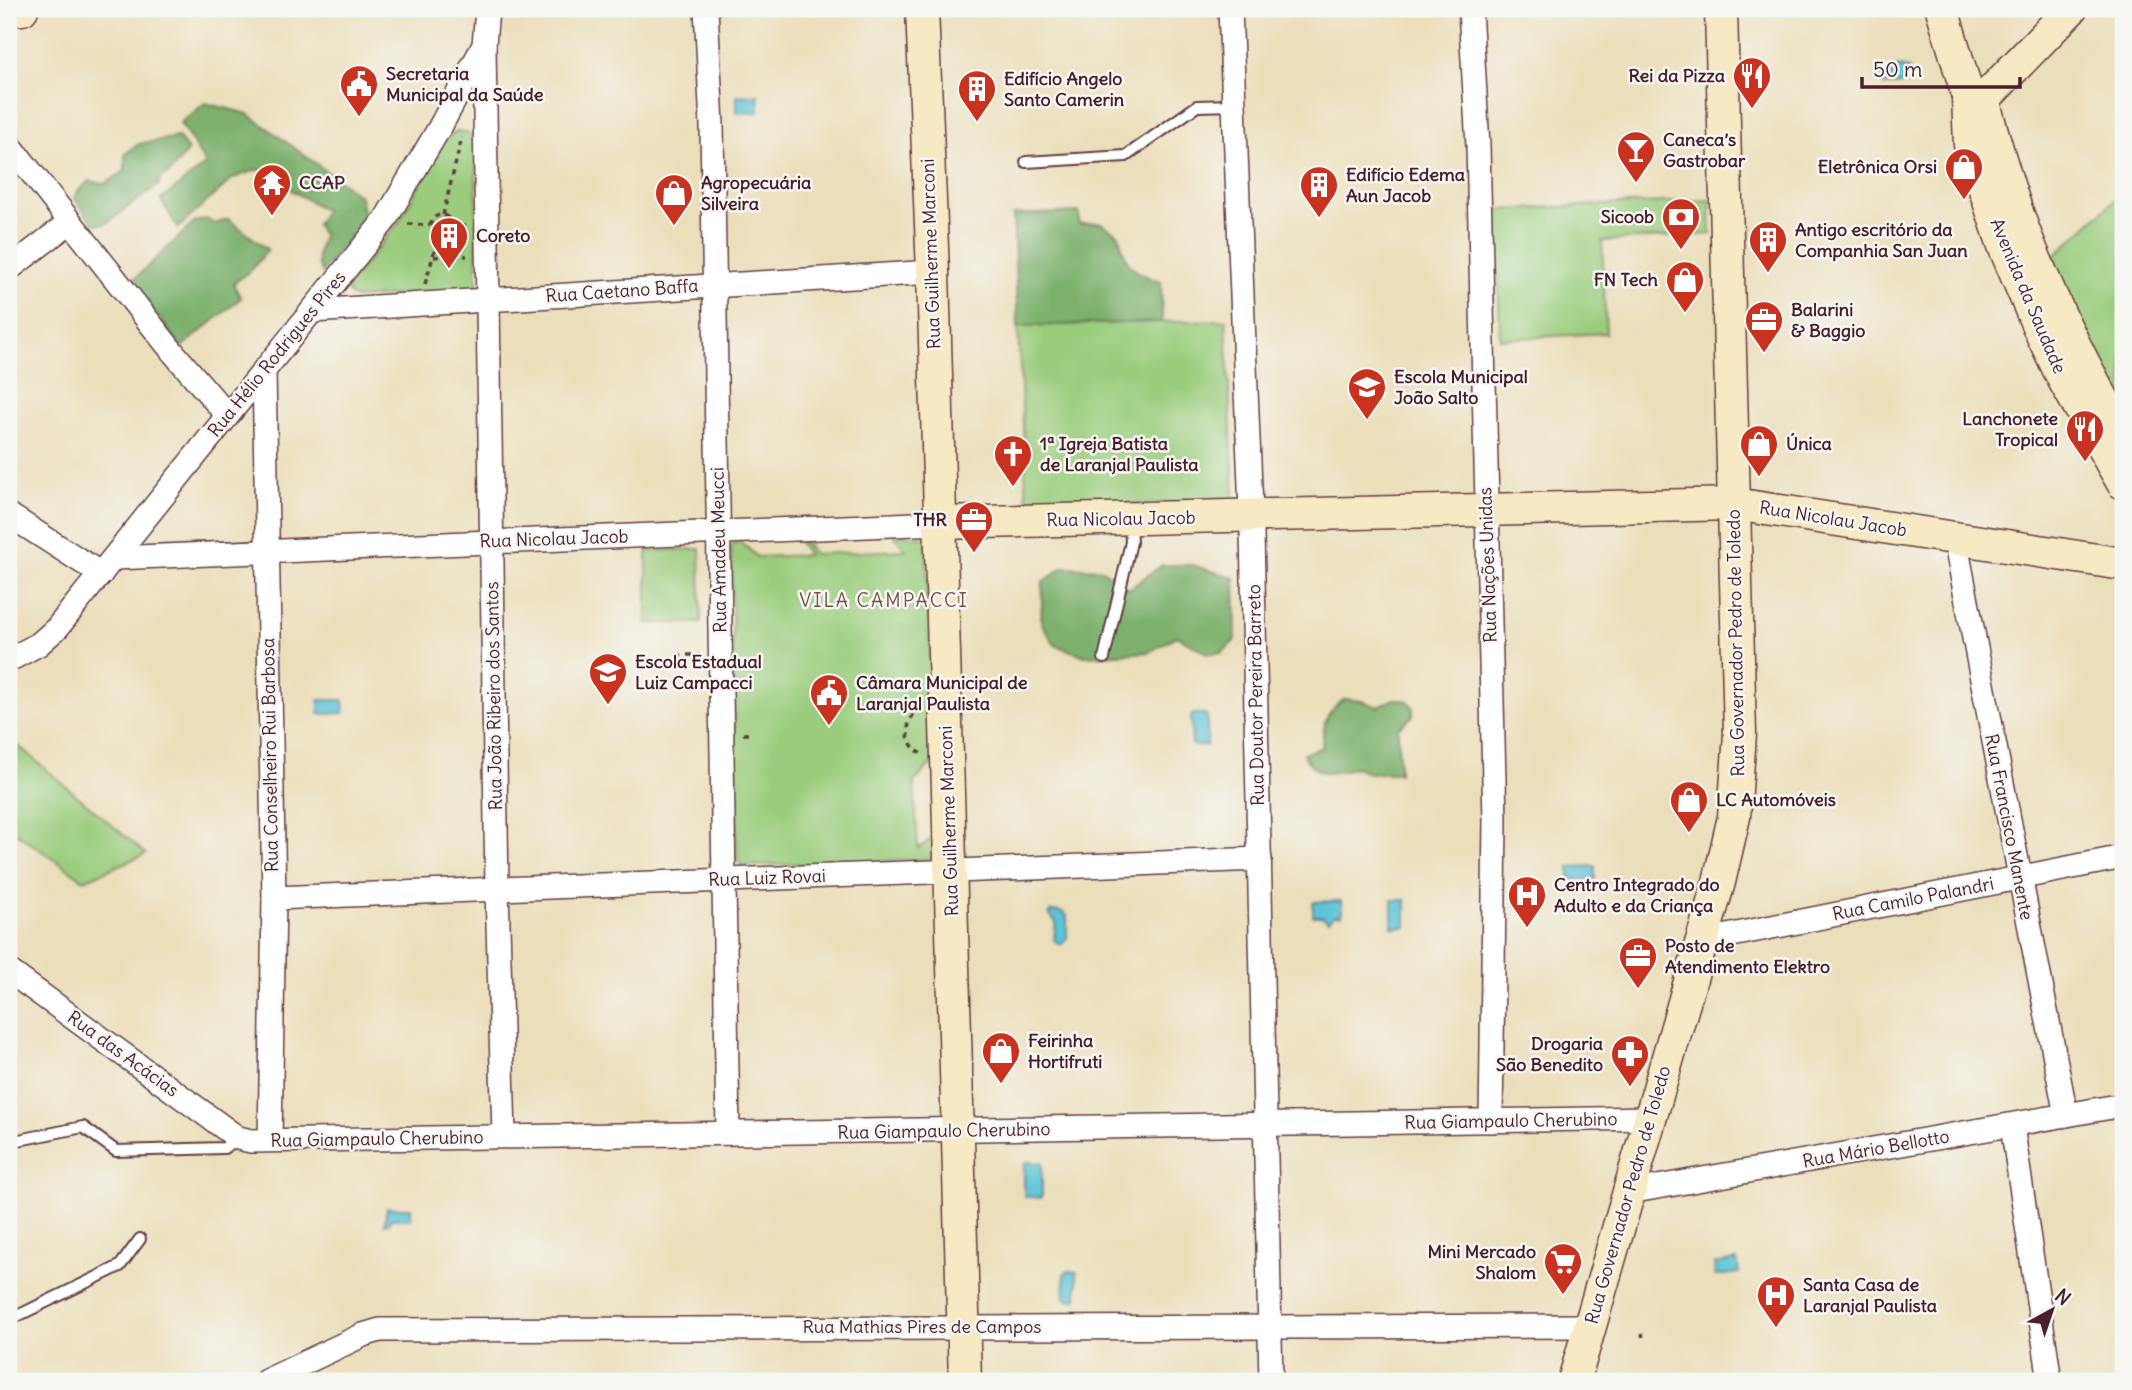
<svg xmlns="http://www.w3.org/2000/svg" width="2132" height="1390" font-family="Delius,sans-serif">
<rect width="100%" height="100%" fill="#f6f6f2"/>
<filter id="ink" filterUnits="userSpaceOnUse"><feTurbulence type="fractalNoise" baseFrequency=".0143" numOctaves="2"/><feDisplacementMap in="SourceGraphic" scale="14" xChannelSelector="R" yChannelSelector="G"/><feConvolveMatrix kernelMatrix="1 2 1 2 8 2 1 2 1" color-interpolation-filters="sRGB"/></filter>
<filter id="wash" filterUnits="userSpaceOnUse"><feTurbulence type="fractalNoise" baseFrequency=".00686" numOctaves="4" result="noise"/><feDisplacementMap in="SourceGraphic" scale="28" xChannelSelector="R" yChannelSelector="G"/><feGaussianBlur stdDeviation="1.57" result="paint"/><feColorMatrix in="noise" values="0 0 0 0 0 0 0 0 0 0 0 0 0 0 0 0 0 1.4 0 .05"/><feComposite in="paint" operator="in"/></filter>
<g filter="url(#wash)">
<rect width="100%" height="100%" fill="#ebdeba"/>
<g fill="#9acc7c" stroke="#727654" stroke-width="2">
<path d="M458 131 469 134 476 142 477 286 469 291 356 298 351 296 347 291 348 285 399 222 445 138Z"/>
<path d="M2123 192V407L2098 360 2050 260Z"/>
<path d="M1710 200 1711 234 1602 241 1606 333 1500 339 1497 210Z"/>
<path d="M1226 320 1234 498 1231 501 1027 506 1018 326Z"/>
<path d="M894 535 926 537 934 761 914 782 918 849 937 834 936 856 933 859 742 866 737 860 731 547 734 543 740 541 757 557 808 555 797 539 801 538 814 554 906 550Z"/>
<path d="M700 549 701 623H647V551Z"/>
<path d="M9 738 146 854 84 880 9 828Z"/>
</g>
<g fill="#7bb06c" stroke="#62684c" stroke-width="2">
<path d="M205 103 248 114 360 196 364 217 322 272C314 260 319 248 323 235L316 225 325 211 258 169 233 178 178 228 161 200 206 164 180 123Z"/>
<path d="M178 137 188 150 169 174 162 176 158 185 105 224H94L74 198 78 191 90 181 105 184 125 171V154L139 144Z"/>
<path d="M1079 212V224L1101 223 1119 235C1125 266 1132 272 1161 282L1162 322 1018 326 1013 215Z"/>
<path d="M206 219 215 224 228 219 268 250 251 270 233 284 241 298 182 347 131 282 195 222Z"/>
<path d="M1162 565H1192L1235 578 1236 639 1222 653H1207L1177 636 1149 652 1085 656 1055 645 1041 622 1043 582 1064 567 1101 569 1129 589Z"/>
<path d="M1345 699 1362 701 1378 707 1394 699 1408 701 1413 707V716L1398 728 1399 773H1369L1356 767C1332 774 1317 779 1303 754L1322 747C1324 722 1324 713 1345 699Z"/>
</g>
<g fill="#5bc5d7" stroke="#527281" stroke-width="2">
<path d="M1897 67 1909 69 1910 83 1884 86 1882 74 1889 72 1894 76Z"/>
<path d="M758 95 759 112 737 113V96Z"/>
<path d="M319 700H343L344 713 319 714Z"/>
<path d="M1194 714H1204L1207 716V745L1196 746 1192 744 1191 716Z"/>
<path d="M1595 866V879H1570V867Z"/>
<rect x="1392" y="900" width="14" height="27"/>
<path d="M1341 901 1342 915H1334L1329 921 1321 916H1313V902Z"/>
<path d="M1051 911 1063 912 1067 916V938L1062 944H1058L1054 939 1056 922 1049 914Z"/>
<path d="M1027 1162 1042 1163V1195L1040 1198 1024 1196V1165Z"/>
<path d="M387 1208H411V1219H390L389 1223 384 1224Z"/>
<path d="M1737 1260 1739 1273 1715 1276 1714 1264Z"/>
<path d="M1067 1271 1077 1272V1299L1068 1300 1065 1297 1064 1274Z"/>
</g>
</g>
<g filter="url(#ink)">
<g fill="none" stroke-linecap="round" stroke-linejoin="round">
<defs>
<g id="lane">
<path d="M1026 162 1126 156 1197 106 1234 105"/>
<path d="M1104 658 1131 542 1130 522"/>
<path d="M9 1142 83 1127 116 1151 224 1148 238 1138"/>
<path d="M9 1320 120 1266 140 1239"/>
</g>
<g id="street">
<path d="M706 9 712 125 728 1133"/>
<path d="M1230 9 1252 533 1271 1381"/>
<path d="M1470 9 1478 146 1495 820 1491 1121"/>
<path d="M484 45 497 889 504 1136"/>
<path d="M9 144 172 351 227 415"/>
<path d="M9 269 70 222"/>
<path d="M312 311 933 272"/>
<path d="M264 370 274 898 270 1140"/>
<path d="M9 515 101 574"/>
<path d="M1955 539 2066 1115"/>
<path d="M114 558 939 523"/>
<path d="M9 660 39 644 57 628 385 220 440 127 484 45 487 9"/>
<path d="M274 898 1260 859"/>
<path d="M1702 941 2123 857"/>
<path d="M9 971 231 1133 238 1138 251 1141 1651 1118"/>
<path d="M2012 1125 2050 1381"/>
<path d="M1629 1192 2123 1105"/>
<path d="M266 1381 363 1335 380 1330 1589 1326"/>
</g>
<g id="secondary">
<path d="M922 9 933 272 965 1381"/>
<path d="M1942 9 1968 96 1973 103 1983 107"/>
<path d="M2071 9 1987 96 1985 107C1997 149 2009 193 2025 234 2052 303 2086 371 2123 435"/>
<path d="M9 10 22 9"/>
<path d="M1968 96 1970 145 2004 246 2038 326 2063 378 2123 483"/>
<path d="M939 523 1734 504 2123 564"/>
<path d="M1574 1381 1719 882 1734 817 1740 734 1721 9"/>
</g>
</defs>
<use href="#lane" stroke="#623c40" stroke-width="14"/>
<use href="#street" stroke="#623c40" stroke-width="26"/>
<use href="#secondary" stroke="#623c40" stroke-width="35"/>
<g stroke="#623c40" stroke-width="3.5" stroke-dasharray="5 5" stroke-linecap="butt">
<circle cx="441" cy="225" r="10"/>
<path d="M443 215 462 137"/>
<path d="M408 224 430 225"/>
<path d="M451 226H466"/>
<path d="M434 257 467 256"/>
<path d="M425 284 439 236"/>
<path d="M677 655H699"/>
<path d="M921 708C904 718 903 744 921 753"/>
<path d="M743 734H752"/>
<path d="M1642 1334 1643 1337"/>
<path d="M1617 1381 1619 1372"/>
</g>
<use href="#lane" stroke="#fff" stroke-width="10"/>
<use href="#street" stroke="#fff" stroke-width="23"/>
<use href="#secondary" stroke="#f6e9c3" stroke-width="32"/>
</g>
</g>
<defs>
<symbol id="restaurant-pin" viewBox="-11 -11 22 30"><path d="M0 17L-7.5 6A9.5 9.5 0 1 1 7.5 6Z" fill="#c8321e" stroke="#f6f6f2"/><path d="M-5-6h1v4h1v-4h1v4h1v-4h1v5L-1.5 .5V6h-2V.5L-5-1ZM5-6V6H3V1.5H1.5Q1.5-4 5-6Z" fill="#fff"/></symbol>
<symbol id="civic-pin" viewBox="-11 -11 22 30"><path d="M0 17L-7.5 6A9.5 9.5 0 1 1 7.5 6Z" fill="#c8321e" stroke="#f6f6f2"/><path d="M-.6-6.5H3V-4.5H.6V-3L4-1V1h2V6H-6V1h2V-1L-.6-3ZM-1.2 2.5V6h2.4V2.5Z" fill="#fff"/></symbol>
<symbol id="building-pin" viewBox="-11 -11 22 30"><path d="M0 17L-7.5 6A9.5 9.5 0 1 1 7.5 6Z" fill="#c8321e" stroke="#f6f6f2"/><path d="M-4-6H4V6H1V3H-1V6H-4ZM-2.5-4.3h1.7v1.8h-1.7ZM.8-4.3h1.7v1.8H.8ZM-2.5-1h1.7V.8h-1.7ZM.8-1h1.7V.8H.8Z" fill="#fff"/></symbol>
<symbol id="bar-pin" viewBox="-11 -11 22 30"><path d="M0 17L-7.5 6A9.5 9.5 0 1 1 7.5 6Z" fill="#c8321e" stroke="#f6f6f2"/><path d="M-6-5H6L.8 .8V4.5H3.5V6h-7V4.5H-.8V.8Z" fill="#fff"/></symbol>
<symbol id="shop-pin" viewBox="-11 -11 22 30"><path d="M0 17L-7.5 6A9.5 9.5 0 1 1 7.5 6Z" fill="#c8321e" stroke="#f6f6f2"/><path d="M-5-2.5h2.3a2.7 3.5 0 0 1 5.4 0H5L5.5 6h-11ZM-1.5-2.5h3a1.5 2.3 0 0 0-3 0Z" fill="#fff"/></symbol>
<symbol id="temple-pin" viewBox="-11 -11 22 30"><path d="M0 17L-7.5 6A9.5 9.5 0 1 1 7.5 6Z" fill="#c8321e" stroke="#f6f6f2"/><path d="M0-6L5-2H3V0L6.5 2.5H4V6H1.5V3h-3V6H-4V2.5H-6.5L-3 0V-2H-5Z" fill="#fff"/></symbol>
<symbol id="bank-pin" viewBox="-11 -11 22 30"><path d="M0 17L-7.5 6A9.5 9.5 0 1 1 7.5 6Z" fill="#c8321e" stroke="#f6f6f2"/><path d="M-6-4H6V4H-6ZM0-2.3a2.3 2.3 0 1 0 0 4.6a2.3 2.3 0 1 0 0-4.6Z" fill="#fff"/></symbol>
<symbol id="office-pin" viewBox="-11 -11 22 30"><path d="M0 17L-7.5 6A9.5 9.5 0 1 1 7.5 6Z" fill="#c8321e" stroke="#f6f6f2"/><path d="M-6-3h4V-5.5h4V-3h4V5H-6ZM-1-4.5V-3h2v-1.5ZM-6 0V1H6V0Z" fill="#fff"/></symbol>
<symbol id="school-pin" viewBox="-11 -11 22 30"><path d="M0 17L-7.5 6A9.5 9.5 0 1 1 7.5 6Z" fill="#c8321e" stroke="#f6f6f2"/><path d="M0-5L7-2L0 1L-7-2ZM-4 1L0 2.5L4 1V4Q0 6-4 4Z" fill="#fff"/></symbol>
<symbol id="church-pin" viewBox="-11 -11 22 30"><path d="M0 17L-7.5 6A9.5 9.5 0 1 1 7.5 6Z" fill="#c8321e" stroke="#f6f6f2"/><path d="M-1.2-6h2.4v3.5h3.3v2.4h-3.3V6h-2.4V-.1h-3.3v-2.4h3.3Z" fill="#fff"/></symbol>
<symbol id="hospital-pin" viewBox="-11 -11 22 30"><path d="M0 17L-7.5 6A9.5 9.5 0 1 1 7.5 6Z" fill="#c8321e" stroke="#f6f6f2"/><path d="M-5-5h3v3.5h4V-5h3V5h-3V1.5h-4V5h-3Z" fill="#fff"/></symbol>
<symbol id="pharmacy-pin" viewBox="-11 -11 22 30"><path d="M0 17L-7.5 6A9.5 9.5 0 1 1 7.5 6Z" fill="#c8321e" stroke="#f6f6f2"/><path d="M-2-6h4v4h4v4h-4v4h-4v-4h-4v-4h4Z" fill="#fff"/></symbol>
<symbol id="supermarket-pin" viewBox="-11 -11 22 30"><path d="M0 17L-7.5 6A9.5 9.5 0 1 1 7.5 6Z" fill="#c8321e" stroke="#f6f6f2"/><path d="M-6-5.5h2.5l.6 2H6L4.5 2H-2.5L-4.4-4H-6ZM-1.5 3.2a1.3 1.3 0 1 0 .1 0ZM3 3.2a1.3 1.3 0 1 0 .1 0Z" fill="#fff"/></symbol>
</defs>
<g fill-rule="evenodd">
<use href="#restaurant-pin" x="1730" y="54" width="44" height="60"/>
<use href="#civic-pin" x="337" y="62" width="44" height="60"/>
<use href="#building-pin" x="955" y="67" width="44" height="60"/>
<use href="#bar-pin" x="1614" y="128" width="44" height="60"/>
<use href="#shop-pin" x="1942" y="145" width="44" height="60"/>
<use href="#temple-pin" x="250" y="161" width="44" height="60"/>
<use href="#building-pin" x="1297" y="163" width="44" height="60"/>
<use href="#shop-pin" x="652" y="171" width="44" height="60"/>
<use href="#bank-pin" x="1659" y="195" width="44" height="60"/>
<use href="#building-pin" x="427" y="214" width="44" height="60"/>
<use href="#building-pin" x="1746" y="218" width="44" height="60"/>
<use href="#shop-pin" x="1663" y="258" width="44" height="60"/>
<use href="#office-pin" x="1742" y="298" width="44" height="60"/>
<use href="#school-pin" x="1345" y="365" width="44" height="60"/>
<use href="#restaurant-pin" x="2063" y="407" width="44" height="60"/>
<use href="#shop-pin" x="1737" y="422" width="44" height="60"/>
<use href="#church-pin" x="991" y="432" width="44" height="60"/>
<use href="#office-pin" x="952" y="498" width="44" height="60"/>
<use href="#school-pin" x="586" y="650" width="44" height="60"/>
<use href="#civic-pin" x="807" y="671" width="44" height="60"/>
<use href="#shop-pin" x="1667" y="778" width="44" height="60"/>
<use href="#hospital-pin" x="1505" y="873" width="44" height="60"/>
<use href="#office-pin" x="1616" y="934" width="44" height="60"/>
<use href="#shop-pin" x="979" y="1029" width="44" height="60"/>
<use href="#pharmacy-pin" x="1608" y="1032" width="44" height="60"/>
<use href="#supermarket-pin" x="1541" y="1240" width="44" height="60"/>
<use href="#hospital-pin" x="1754" y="1273" width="44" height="60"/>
</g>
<g text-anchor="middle" stroke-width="5" stroke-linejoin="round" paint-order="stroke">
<g font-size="18" font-weight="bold" fill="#4a1f2b" stroke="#f6f6f2" text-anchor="start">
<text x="386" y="80">Secretaria<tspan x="386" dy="21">Municipal da Saúde</tspan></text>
<text x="1725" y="82" text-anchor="end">Rei da Pizza</text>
<text x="1004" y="85">Edifício Angelo<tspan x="1004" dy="21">Santo Camerin</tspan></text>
<text x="1663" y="146">Caneca’s<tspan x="1663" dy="21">Gastrobar</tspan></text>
<text x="1937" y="173" text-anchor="end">Eletrônica Orsi</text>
<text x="1346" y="181">Edifício Edema<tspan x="1346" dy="21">Aun Jacob</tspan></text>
<text x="299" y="189">CCAP</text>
<text x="701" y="189">Agropecuária<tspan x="701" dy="21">Silveira</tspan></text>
<text x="1654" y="223" text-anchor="end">Sicoob</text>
<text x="1795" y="236">Antigo escritório da<tspan x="1795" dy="21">Companhia San Juan</tspan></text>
<text x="476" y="242">Coreto</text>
<text x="1658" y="286" text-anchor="end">FN Tech</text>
<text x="1791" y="316">Balarini<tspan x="1791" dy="21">&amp; Baggio</tspan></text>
<text x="1394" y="383">Escola Municipal<tspan x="1394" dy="21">João Salto</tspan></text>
<text x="2058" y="425" text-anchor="end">Lanchonete<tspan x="2058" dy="21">Tropical</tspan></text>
<text x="1040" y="450">1ª Igreja Batista<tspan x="1040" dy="21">de Laranjal Paulista</tspan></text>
<text x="1786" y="450">Única</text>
<text x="947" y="526" text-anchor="end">THR</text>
<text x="635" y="668">Escola Estadual<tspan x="635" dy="21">Luiz Campacci</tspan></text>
<text x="856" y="689">Câmara Municipal de<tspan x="856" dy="21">Laranjal Paulista</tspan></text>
<text x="1716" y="806">LC Automóveis</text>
<text x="1554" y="891">Centro Integrado do<tspan x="1554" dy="21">Adulto e da Criança</tspan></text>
<text x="1665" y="952">Posto de<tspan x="1665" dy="21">Atendimento Elektro</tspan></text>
<text x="1028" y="1047">Feirinha<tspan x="1028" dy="21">Hortifruti</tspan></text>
<text x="1603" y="1050" text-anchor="end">Drogaria<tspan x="1603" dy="21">São Benedito</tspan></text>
<text x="1536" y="1258" text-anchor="end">Mini Mercado<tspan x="1536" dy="21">Shalom</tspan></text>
<text x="1803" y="1291">Santa Casa de<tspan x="1803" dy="21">Laranjal Paulista</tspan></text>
</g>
<g font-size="18" fill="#4a1f2b" stroke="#f6f6f2">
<text transform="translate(931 254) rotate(-92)" y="6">Rua Guilherme Marconi</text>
<text transform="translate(622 291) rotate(-4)" y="6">Rua Caetano Baffa</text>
<text transform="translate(2028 296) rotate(67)" y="6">Avenida da Saudade</text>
<text transform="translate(277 354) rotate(-51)" y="6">Rua Hélio Rodrigues Pires</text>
<text transform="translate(1121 519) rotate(-1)" y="6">Rua Nicolau Jacob</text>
<text transform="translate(1833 519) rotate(9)" y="6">Rua Nicolau Jacob</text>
<text transform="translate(554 539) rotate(-2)" y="6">Rua Nicolau Jacob</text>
<text transform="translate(719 550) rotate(-91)" y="6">Rua Amadeu Meucci</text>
<text transform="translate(1488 565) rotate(-92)" y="6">Rua Nações Unidas</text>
<text transform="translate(1736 643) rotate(-91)" y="6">Rua Governador Pedro de Toledo</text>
<text transform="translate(1256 695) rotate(-91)" y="6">Rua Doutor Pereira Barreto</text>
<text transform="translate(494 696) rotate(-91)" y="6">Rua João Ribeiro dos Santos</text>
<text transform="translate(270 755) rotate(-91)" y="6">Rua Conselheiro Rui Barbosa</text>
<text transform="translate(949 821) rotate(-92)" y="6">Rua Guilherme Marconi</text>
<text transform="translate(2009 827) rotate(79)" y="6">Rua Francisco Manente</text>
<text transform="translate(767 878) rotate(-2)" y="6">Rua Luiz Rovai</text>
<text transform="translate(1913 899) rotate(-11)" y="6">Rua Camilo Palandri</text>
<text transform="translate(123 1054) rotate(36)" y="6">Rua das Acácias</text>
<text transform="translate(1511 1121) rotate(-1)" y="6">Rua Giampaulo Cherubino</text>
<text transform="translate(944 1131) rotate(-1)" y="6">Rua Giampaulo Cherubino</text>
<text transform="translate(377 1139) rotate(-1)" y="6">Rua Giampaulo Cherubino</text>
<text transform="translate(1876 1149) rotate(-10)" y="6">Rua Mário Bellotto</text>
<text transform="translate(1628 1195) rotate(-74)" y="6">Rua Governador Pedro de Toledo</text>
<text x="922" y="1333">Rua Mathias Pires de Campos</text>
</g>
<g font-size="19" letter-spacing="2" fill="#7b4f4a" stroke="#f6f6f2">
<text x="884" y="607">VILA CAMPACCI</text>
</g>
</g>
<rect width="2132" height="1390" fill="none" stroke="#f6f6f2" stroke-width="35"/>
<g transform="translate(2052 1310) rotate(40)" stroke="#f6f6f2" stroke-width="5" paint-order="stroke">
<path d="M0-5L12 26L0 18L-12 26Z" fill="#4a1f2b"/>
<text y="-10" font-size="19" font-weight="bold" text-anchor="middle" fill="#4a1f2b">N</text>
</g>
<path d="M1862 77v10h158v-10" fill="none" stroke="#4a1f2b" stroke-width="3.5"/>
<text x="1873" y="77" font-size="21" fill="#4a1f2b" stroke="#f6f6f2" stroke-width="5" paint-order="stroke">50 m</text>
</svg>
